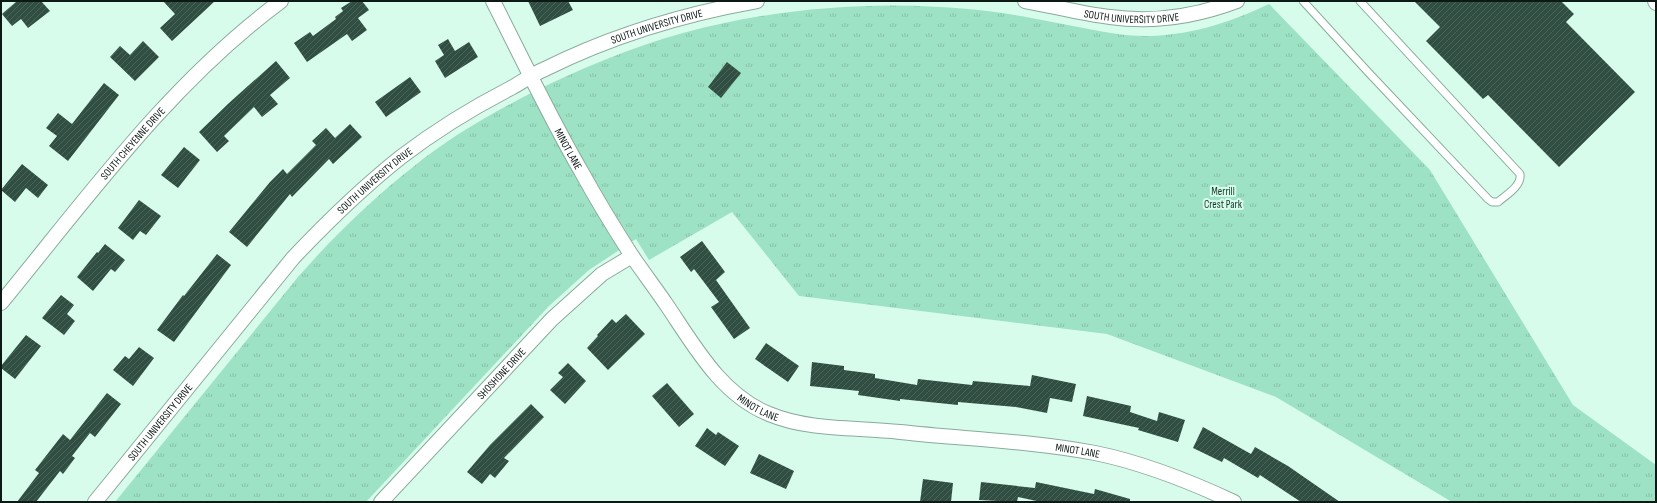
<svg xmlns="http://www.w3.org/2000/svg" width="1657" height="503" font-family="'Sofia Sans Condensed',sans-serif">
<defs>
<pattern id="grass-tufts" width="24" height="20" patternUnits="userSpaceOnUse"><rect width="24" height="20" fill="#9de2c5"/><path d="M3 7l-1-3M5 7V3M7 7l1-3M15 17l-1-3M17 17v-4M19 17l1-3" fill="none" stroke="#86c1a8"/></pattern>
<pattern id="building-hatch" width="6" height="6" patternUnits="userSpaceOnUse"><rect width="6" height="6" fill="#304f42"/><path d="M-1 1l2-2M0 6l6-6M5 7l2-2" fill="none" stroke="#4b645a"/></pattern>
</defs>
<rect width="100%" height="100%" fill="#d8fcec"/>
<path fill="url(#grass-tufts)" d="M1269 4 1430 170 1573 405 1656 465V502H1452L1276 397 1107 334 799 296 732 212 649 260 636 239 589 270 549 306 366 502H115L298 277C333 237 371 200 413 167 450 137 492 113 535 91 582 68 632 47 683 33 775 8 874 0 968 9 1004 12 1038 19 1073 26 1099 31 1126 37 1152 36 1195 34 1231 22 1269 4Z"/>
<g fill="url(#building-hatch)">
<path d="M17 1H41L50 11 28 28 21 19 12 26 2 14Z"/>
<path d="M163 1H215L172 41 160 28 175 14Z"/>
<path d="M352 1H362L369 10 358 18 367 30 352 41 347 34 307 62 294 43 310 32 313 36 336 19 335 17 343 11 341 8Z"/>
<path d="M528 1H568L573 10 540 26Z"/>
<path d="M1414 1H1561L1574 14 1566 22 1635 92 1559 167 1488 95 1483 99 1426 41 1440 27Z"/>
<path d="M448 39 455 51 469 42 478 57 445 78 435 61 444 55 438 45Z"/>
<path d="M143 41 159 57 135 81 110 57 120 46 130 55Z"/>
<path d="M276 61 290 78 270 95 278 104 262 117 254 107 224 136 229 141 217 152 199 132 229 103Z"/>
<path d="M727 62 741 73 721 98 708 87Z"/>
<path d="M410 77 421 92 386 117 375 102Z"/>
<path d="M104 83 119 95 68 161 49 146 57 136 46 128 58 113 72 124Z"/>
<path d="M350 124 362 137 333 164 329 159 292 197 290 194 247 247 229 232 270 182 283 169 287 174 316 145 312 141 326 128 335 138Z"/>
<path d="M184 147 200 160 178 188 161 175Z"/>
<path d="M22 164 48 185 38 198 26 188 15 202 1 190Z"/>
<path d="M139 200 161 216 146 235 140 231 133 240 118 228Z"/>
<path d="M702 241 725 272 716 280 750 328 734 339 711 307 719 302 694 269 691 272 680 257Z"/>
<path d="M105 244 125 260 115 272 111 269 93 291 77 277 97 252 98 253Z"/>
<path d="M217 254 231 265 174 342 157 330 183 295 184 296Z"/>
<path d="M61 295 74 305 67 314 75 321 64 335 42 318Z"/>
<path d="M626 314 645 334 608 370 587 348 598 336 597 335 612 319 616 323Z"/>
<path d="M26 335 41 346 15 379 1 368V366Z"/>
<path d="M766 343 799 366 788 382 755 359Z"/>
<path d="M139 347 154 358 133 386 113 370 125 356 129 359Z"/>
<path d="M812 362 844 366V370L875 374V378L917 385 918 379 972 385 973 381 1030 386 1032 375 1076 384 1072 402 1050 398 1047 413 1016 407 958 402V405L900 399V401L858 395 859 391 810 386Z"/>
<path d="M568 363 586 381 565 404 550 390 563 377 558 373Z"/>
<path d="M667 383 694 414 679 427 652 396Z"/>
<path d="M107 393 121 404 95 437 90 433 72 456 75 458 63 474 60 471 36 502H17L39 473 35 470 63 434 70 440Z"/>
<path d="M1087 396 1131 406 1130 412 1157 421 1159 412 1185 420 1178 442 1138 430 1139 428 1083 416Z"/>
<path d="M531 404 544 417 504 458 509 461 495 478 490 474 482 484 467 472 490 445Z"/>
<path d="M1203 427 1251 454 1255 447 1288 466 1340 502H1301L1260 475 1258 478 1224 458 1222 462 1193 448Z"/>
<path d="M707 428 716 435 718 432 739 446 725 466 695 446Z"/>
<path d="M759 454 794 471 786 489 750 473Z"/>
<path d="M923 479 953 483 951 502H920Z"/>
<path d="M981 482 1035 488 1036 482 1094 494 1095 489 1130 499V502H1041L1018 497 1017 502 979 500Z"/>
</g>
<g fill="none" stroke-linecap="round" stroke-linejoin="round">
<defs>
<path id="service" d="M1303 1 1368 72 1488 199 1492 202H1498C1506 195 1522 186 1520 174L1360 1"/>
<g id="minor">
<path id="s1" d="M493 1C522 58 549 116 581 171 597 200 614 228 632 256 643 272 655 288 666 304 694 345 720 394 769 414 810 431 856 427 900 432 965 439 1031 441 1095 453 1144 463 1189 481 1234 502"/>
<path id="s2" d="M1025 1C1054 6 1082 14 1110 17 1153 23 1197 16 1237 1"/>
<path d="M1655 1 1656 3"/>
<path id="s3" d="M1 303C88 197 170 83 281 1"/>
<path id="s4" d="M95 502 293 258C327 222 362 188 401 157 435 131 472 108 511 88 522 82 533 74 545 69 611 36 684 14 757 1"/>
<path id="s5" d="M381 502 552 319 602 274 632 256"/>
</g>
</defs>
<use href="#service" stroke="#89ab9c" stroke-width="9"/>
<use href="#minor" stroke="#89ab9c" stroke-width="16"/>
<use href="#service" stroke="#fff" stroke-width="7"/>
<use href="#minor" stroke="#fff" stroke-width="14"/>
</g>
<g text-anchor="middle" stroke-width="4" stroke-linejoin="round" paint-order="stroke">
<g font-size="11" fill="#0c1914" stroke="#d8fcec">
<text dy="4" stroke="none"><textPath href="#s2" startOffset="108">SOUTH UNIVERSITY DRIVE</textPath></text>
<text dy="4" stroke="none"><textPath href="#s4" startOffset="751">SOUTH UNIVERSITY DRIVE</textPath></text>
<text dy="4" stroke="none"><textPath href="#s3" startOffset="207">SOUTH CHEYENNE DRIVE</textPath></text>
<text dy="4" stroke="none"><textPath href="#s1" startOffset="166">MINOT LANE</textPath></text>
<text dy="4" stroke="none"><textPath href="#s4" startOffset="427">SOUTH UNIVERSITY DRIVE</textPath></text>
<text dy="4" stroke="none"><textPath href="#s5" startOffset="176">SHOSHONE DRIVE</textPath></text>
<text dy="4" stroke="none"><textPath href="#s1" startOffset="490">MINOT LANE</textPath></text>
<text dy="4" stroke="none"><textPath href="#s4" startOffset="103">SOUTH UNIVERSITY DRIVE</textPath></text>
<text dy="4" stroke="none"><textPath href="#s1" startOffset="814">MINOT LANE</textPath></text>
</g>
<g font-size="11" fill="#0f3829" stroke="#d8fcec">
<text x="1223" y="195">Merrill<tspan x="1223" dy="13">Crest Park</tspan></text>
</g>
</g>
<rect width="1657" height="503" fill="none" stroke="#0c1914" stroke-width="4"/>
</svg>
